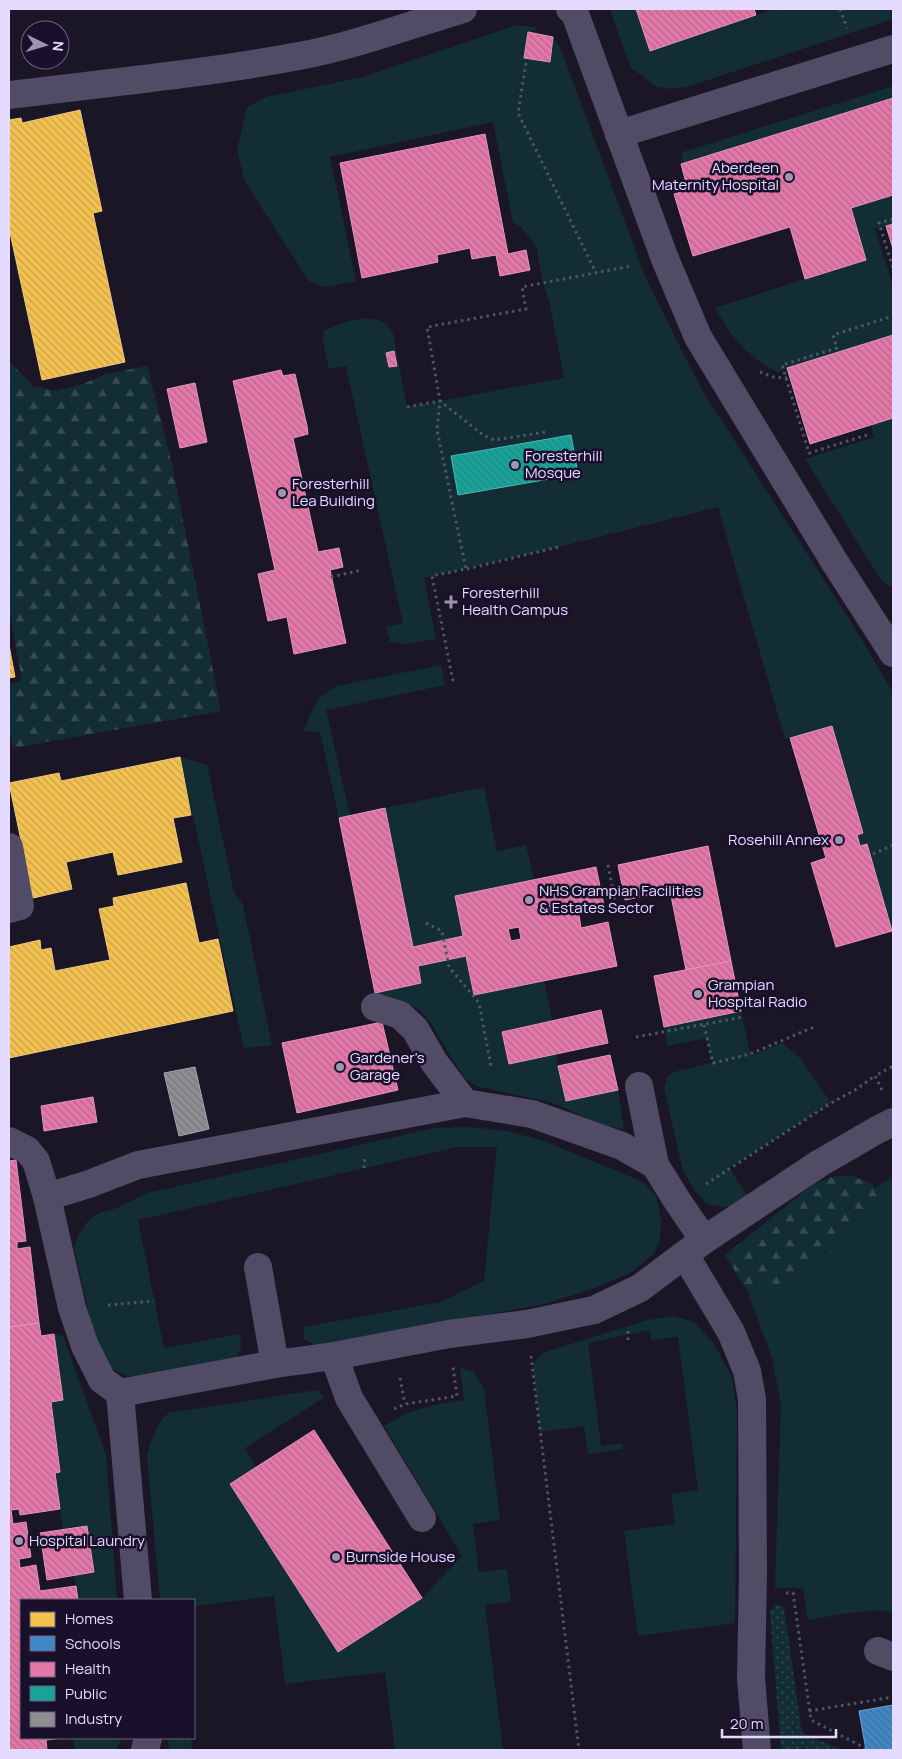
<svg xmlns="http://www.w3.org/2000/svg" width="902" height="1759" font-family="Manrope,sans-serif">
<defs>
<pattern id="forest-firs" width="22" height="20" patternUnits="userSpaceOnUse" patternTransform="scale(1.25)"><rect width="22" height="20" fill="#132d34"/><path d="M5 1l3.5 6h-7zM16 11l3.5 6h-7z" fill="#354b52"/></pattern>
<pattern id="garden-dots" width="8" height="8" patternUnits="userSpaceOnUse" patternTransform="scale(1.25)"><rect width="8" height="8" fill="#132d34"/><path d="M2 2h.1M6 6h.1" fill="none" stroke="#354b52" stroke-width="1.8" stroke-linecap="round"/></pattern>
<pattern id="homes-back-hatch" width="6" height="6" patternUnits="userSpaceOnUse" patternTransform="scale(1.25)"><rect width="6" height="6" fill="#f2c14e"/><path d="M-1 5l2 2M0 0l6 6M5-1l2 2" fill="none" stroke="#c7a14e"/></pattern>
<pattern id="schools-back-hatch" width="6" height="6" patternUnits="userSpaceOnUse" patternTransform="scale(1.25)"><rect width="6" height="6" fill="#3f88c5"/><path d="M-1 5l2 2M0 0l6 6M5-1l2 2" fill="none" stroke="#416f9b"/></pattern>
<pattern id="health-back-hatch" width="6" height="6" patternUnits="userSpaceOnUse" patternTransform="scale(1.25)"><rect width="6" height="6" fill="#e377a8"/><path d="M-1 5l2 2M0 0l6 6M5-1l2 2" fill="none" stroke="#b4678c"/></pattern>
<pattern id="public-back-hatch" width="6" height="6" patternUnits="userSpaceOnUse" patternTransform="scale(1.25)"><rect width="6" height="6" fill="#17a398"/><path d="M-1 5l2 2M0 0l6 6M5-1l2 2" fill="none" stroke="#258681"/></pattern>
<pattern id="industry-back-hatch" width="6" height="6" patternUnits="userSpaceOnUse" patternTransform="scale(1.25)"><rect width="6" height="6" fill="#8d8d92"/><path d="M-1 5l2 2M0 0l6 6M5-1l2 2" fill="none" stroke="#77767d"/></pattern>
</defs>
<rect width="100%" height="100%" fill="#1b1626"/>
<g fill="#132d34">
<path d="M610 9H636L651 51 776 9H893V19L687 87 671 89 657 87 630 67Z"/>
<path d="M517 25 539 28 528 33 524 58 550 62 553 37 560 47 645 276 687 361 704 393 858 633 893 693V933L860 846 857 835 863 833 832 726 785 739 718 507 558 547 424 578 436 639 406 644 390 642 386 627 403 623 346 366 329 369 323 342 324 331C340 323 360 316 378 320 385 322 389 328 393 333L407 407 564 378 550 304 542 279 536 245 520 226 513 223 493 122 330 157 356 281 325 287 309 281 245 182 237 149 247 107 266 97 363 77Z"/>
<path d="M893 86V98L681 164 683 152Z"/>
<path d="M893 195V224L875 229 893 286V335L778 372C748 359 731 336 715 308L805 279 851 208Z"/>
<path d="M893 418V587L887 585 880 578 805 459 874 437 871 425Z"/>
<path d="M441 665 445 685 326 710 350 816 339 818 320 732 304 731 311 712 318 699 336 686Z"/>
<path d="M180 757 207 765 234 892 243 905 272 1045 244 1048Z"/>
<path d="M484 787 497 851 526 845 534 880 455 897 463 936 413 947 385 808Z"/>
<path d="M466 956 474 995 544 981 552 1020 502 1032 509 1064 556 1054 566 1101 618 1090 624 1129C595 1127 573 1109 546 1101 528 1097 511 1094 493 1090 488 1088 480 1088 475 1085 467 1082 461 1072 457 1066 431 1031 431 997 378 1002L375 993 421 983 418 966Z"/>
<path d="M741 1011 751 1056 782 1043 801 1059 831 1103 729 1168 748 1197 735 1206 722 1207 707 1204 695 1191 683 1171 664 1088 667 1077 674 1072 712 1063 707 1038 668 1046 664 1027Z"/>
<path d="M470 1127 507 1131 544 1141 643 1182 656 1196 661 1218 660 1240 653 1255 630 1273 595 1288 544 1304 317 1346 304 1339V1327L441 1302 484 1281 497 1147H457L138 1220 164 1348 240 1334 241 1347 236 1357 139 1377 125 1375 112 1369 97 1349 74 1248 79 1233 88 1221 99 1213 117 1208 148 1193 434 1128Z"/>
<path d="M852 1176 872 1184 875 1188 893 1177V1613C874 1606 829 1617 808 1620L803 1588H775L781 1404 772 1358 747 1290 725 1255 814 1184 832 1177Z"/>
<path d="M673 1316 694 1322 714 1344 732 1377 737 1412 735 1623 638 1636 624 1531 675 1524 671 1494 698 1490 678 1337 651 1340 649 1330 588 1343 601 1446 623 1443V1449L588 1454 584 1426 540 1432 533 1364 542 1353 648 1320Z"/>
<path d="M54 1334 63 1336 106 1455 117 1600H78L74 1576 94 1572 87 1526 63 1530 55 1473 60 1471 51 1402 63 1400Z"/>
<path d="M460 1368 474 1372 484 1388 500 1520 473 1524 479 1572 507 1569 511 1602 485 1605 503 1750H395L385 1672 285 1684 274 1596 194 1606V1600H160L147 1455C151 1439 156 1426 168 1413L317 1390 325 1397 245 1448 256 1467 230 1484 338 1652 422 1598 462 1556 384 1426 407 1413 434 1405 464 1400Z"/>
<path d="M73 1738H123L115 1750H75Z"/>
<path d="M168 1738H191L192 1750H169Z"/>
</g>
<g fill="url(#forest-firs)">
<path d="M9 362 11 363 33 386 56 391 83 384 106 374 147 366 171 460 221 711 13 748 9 730V684L22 681 9 610Z"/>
<path d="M852 1176 872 1184 885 1205 867 1215 832 1252 813 1268 777 1288 747 1290 725 1255 814 1184 832 1177Z"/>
</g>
<path fill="url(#garden-dots)" d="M775 1604 784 1607 802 1733 840 1749V1750H781L770 1612Z"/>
<g fill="url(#homes-back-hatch)" stroke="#eec883">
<path d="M80 110 102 211 93 213 125 362 42 380 9 228V120L21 118 22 123Z"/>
<path d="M9 645 15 677 9 678Z"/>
<path d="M180 757 191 815 173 818 182 862 118 875 113 852 66 862 72 889 33 898 9 783 59 773 61 781Z"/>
<path d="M186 883 199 943 218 939 233 1011 9 1058V947L40 940 41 950 51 948 55 971 110 960 99 909 114 906 113 898Z"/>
</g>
<path fill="url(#schools-back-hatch)" stroke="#71a1d6" d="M893 1705V1750H866L859 1711Z"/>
<g fill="url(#health-back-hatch)" stroke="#e495c2" fill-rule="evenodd">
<path d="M636 9H754L756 15 650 51Z"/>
<path d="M528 32 553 37 550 62 524 58Z"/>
<path d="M893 98V195L851 208 866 260 805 279 790 227 693 256 674 194 688 190 681 164Z"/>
<path d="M485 134 508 254 526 250 530 270 500 276 496 255 472 259 470 248 437 255 438 262 362 278 340 163Z"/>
<path d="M893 224V249L886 226Z"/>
<path d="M893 335V418L810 444 787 368Z"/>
<path d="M394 351 397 366 389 367 386 353Z"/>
<path d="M281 370 283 376 295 374 307 426 308 434 293 438 318 552 339 548 343 567 330 570 346 643 294 654 287 617 268 621 258 574 275 570 233 381Z"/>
<path d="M195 383 207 442 180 448 167 389Z"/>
<path d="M832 726 863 833 857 835 860 846 867 844 892 931 836 947 811 863 826 858 790 738Z"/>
<path d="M385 808 413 947 463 936 455 896 596 867 605 910 579 915 581 928 608 922 617 966 474 995 466 956 418 966 421 983 375 993 339 818ZM519 927 521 939 511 941 508 929Z"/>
<path d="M708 846 731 961 686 970 670 891 625 900 618 865Z"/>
<path d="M731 961 741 1011 664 1027 654 976Z"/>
<path d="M601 1010 608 1043 509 1064 502 1032Z"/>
<path d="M382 1022 398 1090 297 1113 282 1043Z"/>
<path d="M610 1055 618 1090 566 1101 558 1066Z"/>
<path d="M93 1097 97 1122 44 1131 41 1106Z"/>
<path d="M16 1160 26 1241 17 1242V1249L30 1247 39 1323 9 1327V1161Z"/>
<path d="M39 1323 41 1336 54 1334 63 1400 51 1402 60 1472 55 1473 60 1509 20 1515 19 1509 11 1510 13 1524 26 1522 31 1557 19 1559 20 1568 36 1565 40 1591 76 1586 78 1600H21V1738H63L46 1740 47 1750H9V1327Z"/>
<path d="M314 1430 422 1598 338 1652 230 1484Z"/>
<path d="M87 1526 94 1572 47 1580 40 1533Z"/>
</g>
<path fill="url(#public-back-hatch)" stroke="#55b4b7" d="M571 435 578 474 458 495 451 456Z"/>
<path fill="url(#industry-back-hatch)" stroke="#a7a4b3" d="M195 1067 209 1129 179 1136 164 1073Z"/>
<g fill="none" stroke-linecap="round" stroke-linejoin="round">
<g stroke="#4b5668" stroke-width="3" stroke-dasharray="2.5 4" stroke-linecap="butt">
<path d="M840 9 847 28"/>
<path d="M526 63 518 113 596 273"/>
<path d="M893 219 879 223 893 268"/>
<path d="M760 372 773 377 787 378"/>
<path d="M407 407 440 401 483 435 494 440 546 432"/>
<path d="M867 435 809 453 782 365 837 348 833 335 893 316"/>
<path d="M467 569 558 547"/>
<path d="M331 577 362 570"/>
<path d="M453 681 432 576 466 569 437 430 440 401 427 327 526 309 522 287 631 266"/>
<path d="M873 854 893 845"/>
<path d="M608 865 615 902"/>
<path d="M426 923 442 931 449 967 479 1003 491 1066"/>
<path d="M704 1025 713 1063 750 1054 814 1027"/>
<path d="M636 1037 743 1017"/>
<path d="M882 1090 875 1076 893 1066"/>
<path d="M364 1168 365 1155"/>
<path d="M706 1184 831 1103 855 1090 875 1076"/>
<path d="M108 1305 154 1301"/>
<path d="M628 1331V1342"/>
<path d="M531 1356 579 1750"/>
<path d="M400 1378 405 1404"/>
<path d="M394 1409 405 1404 457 1396 453 1367"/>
<path d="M786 1593H793L811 1720 865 1748"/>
<path d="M809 1711 893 1697"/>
</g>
<g stroke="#514b66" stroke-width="28">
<path d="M570 9 574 11 665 259 698 337 834 561 893 653"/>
<path d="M9 95C105 83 203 74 299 56 354 46 409 25 463 9"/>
<path d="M619 134 893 49"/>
<path d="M9 847 20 906 9 909"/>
<path d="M375 1007 400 1015 415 1029 434 1062 465 1103 532 1114 622 1146 655 1165 678 1202 704 1240"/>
<path d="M639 1086 655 1165"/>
<path d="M465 1103 138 1165 89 1184 47 1197 72 1308 85 1346 102 1380 120 1393 275 1364 334 1356 449 1334 527 1324 594 1310 640 1288 704 1240 820 1163 877 1130 893 1122"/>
<path d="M9 1141 27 1150 36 1161 47 1197"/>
<path d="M685 1255 731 1332 747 1371 752 1399 753 1574 751 1678 757 1750"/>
<path d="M258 1267 275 1364"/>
<path d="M334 1356 349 1398 422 1518"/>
<path d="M120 1393 138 1600"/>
<path d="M878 1651 893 1657"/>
<path d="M145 1750 148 1738"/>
</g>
</g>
<g fill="#9e95b3" stroke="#19102c" stroke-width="2">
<circle cx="789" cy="177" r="5"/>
<circle cx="515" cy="465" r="5"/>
<circle cx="282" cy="493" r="5"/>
<path d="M448.5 594.5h5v5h5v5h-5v5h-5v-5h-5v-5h5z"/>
<circle cx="839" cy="840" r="5"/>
<circle cx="529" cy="900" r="5"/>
<circle cx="698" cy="994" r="5"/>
<circle cx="340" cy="1067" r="5"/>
<circle cx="19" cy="1541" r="5"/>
<circle cx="336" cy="1557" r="5"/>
</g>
<g text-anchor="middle" stroke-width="5" stroke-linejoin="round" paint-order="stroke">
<g font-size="15" fill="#e5daff" stroke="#19102c" text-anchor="start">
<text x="779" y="173" text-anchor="end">Aberdeen<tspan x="779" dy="17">Maternity Hospital</tspan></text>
<text x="525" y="461">Foresterhill<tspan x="525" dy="17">Mosque</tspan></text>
<text x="292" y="489">Foresterhill<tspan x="292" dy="17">Lea Building</tspan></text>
<text x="462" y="598">Foresterhill<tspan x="462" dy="17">Health Campus</tspan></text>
<text x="829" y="845" text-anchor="end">Rosehill Annex</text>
<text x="539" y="896">NHS Grampian Facilities<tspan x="539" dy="17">&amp; Estates Sector</tspan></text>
<text x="708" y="990">Grampian<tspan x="708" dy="17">Hospital Radio</tspan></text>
<text x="350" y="1063">Gardener's<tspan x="350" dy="17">Garage</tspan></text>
<text x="29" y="1546">Hospital Laundry</text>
<text x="346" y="1562">Burnside House</text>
</g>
</g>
<rect width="902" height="1759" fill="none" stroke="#e5daff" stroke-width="20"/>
<rect x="20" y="1599" width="175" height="140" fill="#19102c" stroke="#6b6180"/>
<rect x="30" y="1612" width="25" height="15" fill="#f2c14e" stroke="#6b6180"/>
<text x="65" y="1624" font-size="15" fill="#e5daff">Homes</text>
<rect x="30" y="1636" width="25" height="15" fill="#3f88c5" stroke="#6b6180"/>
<text x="65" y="1649" font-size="15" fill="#e5daff">Schools</text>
<rect x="30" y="1662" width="25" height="15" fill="#e377a8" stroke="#6b6180"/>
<text x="65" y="1674" font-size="15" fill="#e5daff">Health</text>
<rect x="30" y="1686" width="25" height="15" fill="#17a398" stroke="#6b6180"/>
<text x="65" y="1699" font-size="15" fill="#e5daff">Public</text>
<rect x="30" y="1712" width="25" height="15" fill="#8d8d92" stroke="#6b6180"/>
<text x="65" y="1724" font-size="15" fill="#e5daff">Industry</text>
<g transform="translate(45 45) rotate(95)"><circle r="24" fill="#19102c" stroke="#6b6180"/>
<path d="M0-4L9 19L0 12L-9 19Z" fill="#9e95b3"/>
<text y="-8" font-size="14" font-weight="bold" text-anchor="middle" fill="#e5daff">N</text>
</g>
<path d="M722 1729v8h114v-8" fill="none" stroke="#e5daff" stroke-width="2.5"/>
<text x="730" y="1729" font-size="15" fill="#e5daff" stroke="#19102c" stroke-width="4" paint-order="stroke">20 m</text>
</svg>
